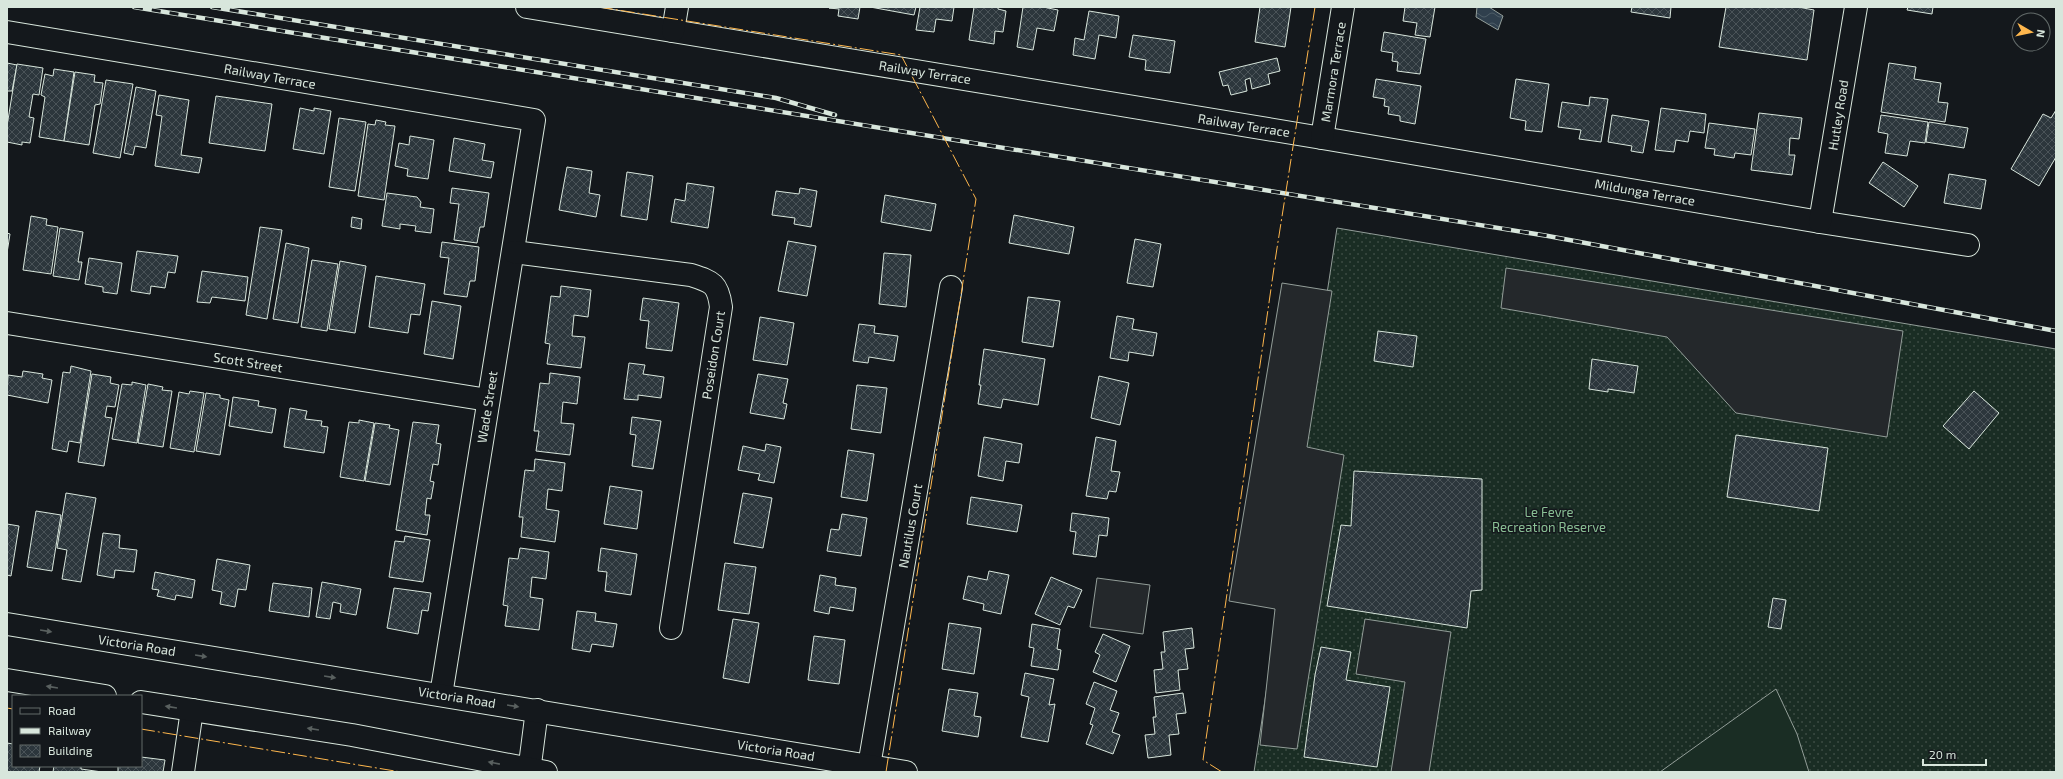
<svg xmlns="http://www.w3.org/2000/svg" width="2063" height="779" font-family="'Exo 2',sans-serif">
<defs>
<pattern id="grass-dots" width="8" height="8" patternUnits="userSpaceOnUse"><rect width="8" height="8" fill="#1a2d24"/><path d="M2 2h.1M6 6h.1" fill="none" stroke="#3b4b43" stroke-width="1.8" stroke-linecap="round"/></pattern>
<pattern id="water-waves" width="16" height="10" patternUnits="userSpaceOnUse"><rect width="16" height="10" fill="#2f3f4d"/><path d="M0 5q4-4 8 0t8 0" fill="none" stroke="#4c5b66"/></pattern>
<pattern id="building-cross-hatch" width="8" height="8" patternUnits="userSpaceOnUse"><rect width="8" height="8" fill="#2c363c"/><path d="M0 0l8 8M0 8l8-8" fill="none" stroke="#4a5358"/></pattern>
</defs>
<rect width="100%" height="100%" fill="#14181c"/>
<path fill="url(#grass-dots)" stroke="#939e99" d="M1337 228 2056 349V772H1254Z"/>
<path fill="#1a2d24" stroke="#939e99" d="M1776 689 1797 734 1809 772H1660Z"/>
<g fill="#24282b" stroke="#939e99">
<path d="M1506 268 1903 331 1887 437 1736 413 1667 337 1501 308Z"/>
<path d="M1282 283 1332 291 1307 447 1344 455 1297 749 1260 745 1275 609 1229 601Z"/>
<path d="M1097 578 1150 585 1143 634 1090 627Z"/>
<path d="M1365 619 1451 632 1429 772H1391L1405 682 1356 674Z"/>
</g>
<path fill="url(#water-waves)" stroke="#939e99" d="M1477 7H1489L1503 16 1498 30 1476 17Z"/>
<g fill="url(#building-cross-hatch)" stroke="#d8e6dc">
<path d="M860 7 858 19 838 16 839 9 829 8Z"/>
<path d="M870 7H916L914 15Z"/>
<path d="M920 7H954L952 21 936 19 934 32 916 30Z"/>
<path d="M974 7H998V9L1006 11 1003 32 995 31 994 44 969 40Z"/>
<path d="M1023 7H1043L1058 10 1054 31 1037 28 1033 50 1017 47Z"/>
<path d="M1260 7H1291L1285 47 1255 42Z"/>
<path d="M1402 7H1435L1430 37 1415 35 1417 23 1403 21 1405 7Z"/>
<path d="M1632 7H1671L1670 18 1631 12Z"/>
<path d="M1726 7H1798L1814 10 1807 60 1719 47Z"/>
<path d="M1908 7H1933L1932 14 1907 10Z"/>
<path d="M1089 11 1119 16 1116 38 1099 35 1095 59 1073 55 1075 38 1084 40Z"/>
<path d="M1384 32 1426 39 1420 74 1397 71 1398 62 1392 61 1393 53 1381 51Z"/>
<path d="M1133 35 1175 41 1170 73 1145 70 1146 60 1129 57Z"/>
<path d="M1277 58 1280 71 1268 74 1270 84 1252 89 1250 78 1245 80 1247 91 1231 95 1228 85 1223 86 1219 72Z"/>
<path d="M7 63 17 65 12 91H7Z"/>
<path d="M1889 63 1916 67 1914 79 1941 83 1938 102 1948 103 1945 122 1881 112Z"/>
<path d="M17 64 43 68 39 95 33 94 29 117 34 118 30 143 22 142V145L7 142V126Z"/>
<path d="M54 69 74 72 64 141 39 137 45 97 41 95 45 74 53 76Z"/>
<path d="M75 72 95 75 94 82 103 83 100 104 95 105 89 145 64 141Z"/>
<path d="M1376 79 1421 86 1415 124 1400 121V116L1388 114 1389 107 1384 106 1385 99 1373 97Z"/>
<path d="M1516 79 1549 84 1542 132 1525 130 1526 121 1510 118Z"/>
<path d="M106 80 133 84 120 158 93 153Z"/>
<path d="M136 87 156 91 146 148 135 146 133 155 124 153Z"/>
<path d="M159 95 189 100 181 155 202 158 199 173 155 166 162 116 156 115Z"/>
<path d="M216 96 272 104 265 151 209 143Z"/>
<path d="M1590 97 1608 99 1601 142 1579 139 1581 130 1558 127 1562 102 1589 106Z"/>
<path d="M300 108 314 111V108L331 111 324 154 293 149Z"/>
<path d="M1661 108 1706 114 1704 133 1690 131 1688 142 1676 140 1674 152 1655 150Z"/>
<path d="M2056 110V157L2039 186 2011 169 2043 114 2051 118Z"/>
<path d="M1759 113 1802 118 1799 139 1790 138 1789 155H1795L1792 175 1751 170Z"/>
<path d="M1612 115 1649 121 1643 153 1631 151 1632 146 1608 142Z"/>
<path d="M1881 115 1928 122 1925 143 1910 141 1907 156 1885 153 1888 134 1878 132Z"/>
<path d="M339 118 366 122 355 191 329 187Z"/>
<path d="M376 120 386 122 385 125 395 126 384 200 358 196 368 124 375 125Z"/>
<path d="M1929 122 1968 128 1964 148 1926 142Z"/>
<path d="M1709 123 1755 129 1751 155 1735 153 1734 158 1714 155 1715 149 1705 148Z"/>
<path d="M410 136 434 140 428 179 407 176 408 169 395 166 399 143 409 145Z"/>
<path d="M454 138 485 144 482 160 494 162 491 178 449 171Z"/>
<path d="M1883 162 1918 186 1904 207 1869 183Z"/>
<path d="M567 167 592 171 589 193 600 195 596 217 559 210Z"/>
<path d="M627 172 653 176 647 220 621 216Z"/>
<path d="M1949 174 1986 180 1981 209 1944 203Z"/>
<path d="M687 183 714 187 708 228 671 222 675 199 685 201Z"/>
<path d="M452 188 489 193 484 227H480L477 243 454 240 459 204 450 203Z"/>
<path d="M800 188 817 191 811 227 794 224 795 218 772 215 776 191 799 194Z"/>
<path d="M387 193 417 197 421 202 420 207 434 209 431 233 415 231 416 226 400 224V229L382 226Z"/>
<path d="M885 195 936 204 931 231 881 222Z"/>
<path d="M1014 215 1074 227 1069 254 1009 243Z"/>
<path d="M31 216 47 219 46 225 58 227 51 274 23 270Z"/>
<path d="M352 217 362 219 361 229 351 227Z"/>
<path d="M260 227 282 230 267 319 246 315Z"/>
<path d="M60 228 83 232 78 262H82L79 280 53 276Z"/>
<path d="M7 233 10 234 7 253Z"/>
<path d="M1135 239 1161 244 1153 287 1127 283Z"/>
<path d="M788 241 816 246 807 296 778 291Z"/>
<path d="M442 242 479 247 475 281H470L467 297 444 294 449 258 440 257Z"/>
<path d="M286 243 309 248 298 323 273 319Z"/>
<path d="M137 251 178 256 175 273 168 272 165 288 151 286 150 294 131 291Z"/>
<path d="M884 253 911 255 906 307 879 304Z"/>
<path d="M89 258 122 263 117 294 103 292V287L85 284Z"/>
<path d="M312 260 338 264 327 331 301 327Z"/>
<path d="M340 261 366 266 355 333 329 329Z"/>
<path d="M202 271 248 277 245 301 212 297 210 303 197 302Z"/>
<path d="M376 276 425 284 420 315 411 314 408 333 369 327Z"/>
<path d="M561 286 591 290 588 317 574 315 572 336 585 337 581 368 547 364 550 344 545 343 551 296 560 297Z"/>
<path d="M1028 297 1060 301 1053 347 1022 342Z"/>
<path d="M643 298 679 303 672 351 646 348 649 321 640 320Z"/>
<path d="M432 301 461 306 453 359 424 354Z"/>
<path d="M1117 316 1134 319 1132 329 1157 333 1153 356 1129 352 1128 361 1110 358Z"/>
<path d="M760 317 794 323 787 365 753 360Z"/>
<path d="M859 324 875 326 874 333 898 336 894 361 869 357 868 363 853 361Z"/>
<path d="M1378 331 1417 336 1413 367 1374 361Z"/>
<path d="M984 349 1045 359 1038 405 1003 399 1001 408 978 404 981 385H979Z"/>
<path d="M1592 359 1638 366 1634 393 1608 389V392L1589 389Z"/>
<path d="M629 363 645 365 643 374 664 377 661 398 638 395V400L624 399Z"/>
<path d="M71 366 91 371 80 443 69 441 67 452 52 449 63 372 70 373Z"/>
<path d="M23 371 43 374 42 378 52 380 48 403 7 395 8 375 22 377Z"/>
<path d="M550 373 580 377 577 404 563 402 561 423 574 424 570 455 536 451 539 431H534L540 383 549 384Z"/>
<path d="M92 374 111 377 110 383 119 385 115 407 107 406 105 417 112 418 104 466 78 462Z"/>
<path d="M758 374 788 379 783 403 787 404 784 419 750 413Z"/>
<path d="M1099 376 1129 383 1120 425 1091 418Z"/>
<path d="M132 382 146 385 137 443 112 439 122 384 132 385Z"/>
<path d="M148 384 163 387 162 390 172 391 163 447 138 443Z"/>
<path d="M857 385 887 388 881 433 851 429Z"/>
<path d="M190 391 204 393 194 452 170 448 179 392 189 394Z"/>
<path d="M1974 391 1999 413 1969 449 1943 426Z"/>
<path d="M206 393 220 395V398L229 400 220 455 196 451Z"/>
<path d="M233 397 259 401 258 406 276 409 272 433 229 426Z"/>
<path d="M290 408 307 411 305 419 322 421 321 426 328 427 324 453 284 447Z"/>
<path d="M632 417 661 421 653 469 632 466 636 435 630 434Z"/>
<path d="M359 420 374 423 364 481 340 477 349 422 359 423Z"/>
<path d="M413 422 439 425 436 443 441 444 438 465 433 464 430 481 434 482 431 499 427 498 425 515H430L427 535 396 530Z"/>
<path d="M375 423 390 425 389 428 399 430 390 485 365 481Z"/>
<path d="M1736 435 1828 448 1819 511 1727 497Z"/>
<path d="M984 437 1022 444 1019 463 1006 461 1003 481 978 476Z"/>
<path d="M1096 437 1116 441 1111 471 1120 472 1116 492 1109 491 1107 499 1086 496Z"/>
<path d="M766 444 781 447 774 483 758 480 760 474 738 470 743 446 765 451Z"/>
<path d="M848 450 874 454 867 501 841 497Z"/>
<path d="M535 459 565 463 562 491 548 489 546 509 559 511 555 542 521 537 523 517H519L525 470 534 471Z"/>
<path d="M1354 471 1482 479V590L1471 591 1467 628 1327 606 1341 525 1351 526Z"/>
<path d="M610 486 642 491 637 529 604 524Z"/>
<path d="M66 493 96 498 81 582 62 579 67 550 57 548Z"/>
<path d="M743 493 772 498 763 548 734 543Z"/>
<path d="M971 497 1022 505 1017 532 967 524Z"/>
<path d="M36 511 61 515 52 571 27 567Z"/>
<path d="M1072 513 1109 518 1107 536 1099 535 1096 557 1073 554 1076 532 1070 531Z"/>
<path d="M842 514 867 518 861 556 827 551 831 529 839 530Z"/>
<path d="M7 524 19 526 11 576 7 575Z"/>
<path d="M103 533 120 535 119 548 137 550 134 572 115 570 114 578 97 575Z"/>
<path d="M405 536 430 540 423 582 389 577 395 541 404 542Z"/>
<path d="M520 548 549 552 546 579 532 577 530 597 543 599 539 630 505 626 508 606 503 605 509 558 518 559Z"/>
<path d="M601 548 637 554 631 595 605 591 607 572 598 571Z"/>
<path d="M217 559 250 565 246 590 238 589 235 607 220 604 222 592 212 590Z"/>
<path d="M725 563 756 567 749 614 718 610Z"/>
<path d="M989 571 1009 575 1001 614 983 610 984 604 963 599 968 576 987 580Z"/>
<path d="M155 572 195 580 192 598 176 595 175 600 157 596 159 590 152 589Z"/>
<path d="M820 575 836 578 835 585 856 588 853 611 830 607 829 614 814 611Z"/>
<path d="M1051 577 1082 590 1074 608 1068 606 1060 625 1035 614Z"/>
<path d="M322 582 361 589 356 615 340 612 341 604 333 602 330 619 316 617Z"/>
<path d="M273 583 312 588 309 617 269 611Z"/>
<path d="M394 588 431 593 428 611 422 610 418 634 387 628Z"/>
<path d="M1773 598 1786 600 1781 629 1768 627Z"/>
<path d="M577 611 596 613 595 621 617 624 613 647 592 644 590 652 572 649Z"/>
<path d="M733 619 759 623 749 683 723 678Z"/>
<path d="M949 623 981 628 974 674 942 669Z"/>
<path d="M1032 624 1060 629 1057 649 1061 650 1058 670 1031 666 1034 648 1029 647Z"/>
<path d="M1192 628 1194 648 1185 649 1188 669 1178 670 1180 690 1156 693 1154 670 1163 669 1161 652H1165L1163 632Z"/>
<path d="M1103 634 1130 646 1116 682 1093 672 1100 655 1095 652Z"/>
<path d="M814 636 845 640 839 684 808 680Z"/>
<path d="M1321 647 1351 652 1346 680 1390 687 1377 767 1304 757 1315 675Z"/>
<path d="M1025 673 1054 679 1049 705 1055 704 1048 742 1021 737 1029 697 1021 695Z"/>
<path d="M1094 682 1117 691 1110 710 1119 713 1112 732 1120 735 1113 754 1086 744 1093 725 1090 724 1095 708 1086 704Z"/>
<path d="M949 689 978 693 974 716 981 717 978 737 942 731Z"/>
<path d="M1183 693 1186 713 1176 714 1179 734 1169 735 1171 755 1148 758 1145 735 1155 734 1153 717H1156L1154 697Z"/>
<path d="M7 743 13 744V766H40L39 772H7Z"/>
<path d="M141 757 165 760 163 772H118V766H141Z"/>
<path d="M54 766H81V769L102 772H53Z"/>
</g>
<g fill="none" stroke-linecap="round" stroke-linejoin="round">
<defs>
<g id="minor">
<path d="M527 7 1322 138 1820 222 1968 245"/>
<path d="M673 31 677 7"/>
<path d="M7 32 534 120 441 695"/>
<path d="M1322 138 1343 7"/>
<path d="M1820 222 1856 7"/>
<path d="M514 252 691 275C713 282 718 284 721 307L671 628"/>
<path d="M7 323 488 400"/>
<path d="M869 766 951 287"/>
<path d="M183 772 192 710"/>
<path d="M529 772 537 710"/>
</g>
<g id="highway">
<path d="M7 624 906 772"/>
<path d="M7 680 105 696"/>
<path d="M141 702 352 735 546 772"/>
</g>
</defs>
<use href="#minor" stroke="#d8e6dc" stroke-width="24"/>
<use href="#highway" stroke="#d8e6dc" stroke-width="24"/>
<use href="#minor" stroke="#14181c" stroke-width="22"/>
<use href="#highway" stroke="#14181c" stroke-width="22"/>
<defs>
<g id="rail">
<path d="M134 7 1548 236 2056 331"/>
<path d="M212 7 776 98 835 115"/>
</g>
</defs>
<use href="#rail" stroke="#d8e6dc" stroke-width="4.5"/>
<use href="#rail" stroke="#14181c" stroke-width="3" stroke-dasharray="9" stroke-linecap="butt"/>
<g stroke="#ffb74d" stroke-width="1" stroke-dasharray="14 3 2 3" stroke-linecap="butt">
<path d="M599 7 901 55 976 199 886 772"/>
<path d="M7 708 13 709"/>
<path d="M141 729 401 772"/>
<path d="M1222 772 1203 760 1275 261 1315 7"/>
</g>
</g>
<defs><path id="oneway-solid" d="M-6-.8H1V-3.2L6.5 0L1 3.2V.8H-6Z"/></defs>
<g fill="#59605f">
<use href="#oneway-solid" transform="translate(46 631) rotate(9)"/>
<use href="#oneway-solid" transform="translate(201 656) rotate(9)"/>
<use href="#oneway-solid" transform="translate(330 677) rotate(9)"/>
<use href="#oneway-solid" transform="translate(52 687) rotate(-171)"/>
<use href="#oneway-solid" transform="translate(513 706) rotate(9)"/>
<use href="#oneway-solid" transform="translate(171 707) rotate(-171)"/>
<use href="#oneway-solid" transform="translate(313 729) rotate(-171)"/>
<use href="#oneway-solid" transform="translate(494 763) rotate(-169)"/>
</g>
<g text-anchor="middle" stroke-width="3" stroke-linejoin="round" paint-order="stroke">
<g font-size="13" fill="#d8e6dc" stroke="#14181c">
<text transform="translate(925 72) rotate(9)" y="5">Railway Terrace</text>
<text transform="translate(1333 72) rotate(-81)" y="5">Marmora Terrace</text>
<text transform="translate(270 76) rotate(10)" y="5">Railway Terrace</text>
<text transform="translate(1838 115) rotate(-81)" y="5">Hutley Road</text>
<text transform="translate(1244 125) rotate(9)" y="5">Railway Terrace</text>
<text transform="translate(1645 192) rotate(10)" y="5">Mildunga Terrace</text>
<text transform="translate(713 355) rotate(-81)" y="5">Poseidon Court</text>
<text transform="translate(248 362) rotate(9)" y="5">Scott Street</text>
<text transform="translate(487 407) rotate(-81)" y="5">Wade Street</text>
<text transform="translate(910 526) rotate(-80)" y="5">Nautilus Court</text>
<text transform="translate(137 645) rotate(9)" y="5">Victoria Road</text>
<text transform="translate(457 697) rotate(9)" y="5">Victoria Road</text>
<text transform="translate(776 750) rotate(9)" y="5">Victoria Road</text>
</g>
<g font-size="13" fill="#8ac095" stroke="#14181c">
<text x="1549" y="517">Le Fevre<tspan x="1549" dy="15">Recreation Reserve</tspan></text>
</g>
</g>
<rect width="2063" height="779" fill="none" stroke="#d8e6dc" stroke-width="16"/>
<rect x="12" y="695" width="130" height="72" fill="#14181c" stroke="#626a69"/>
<rect x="20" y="708" width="20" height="6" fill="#14181c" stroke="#626a69"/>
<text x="48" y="715" font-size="12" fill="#d8e6dc">Road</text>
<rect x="20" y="728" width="20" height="6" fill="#d8e6dc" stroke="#626a69"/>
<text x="48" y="735" font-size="12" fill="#d8e6dc">Railway</text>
<rect x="20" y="745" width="20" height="12" fill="url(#building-cross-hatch)" stroke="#626a69"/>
<text x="48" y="755" font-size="12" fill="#d8e6dc">Building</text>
<g transform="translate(2031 32) rotate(99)"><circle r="19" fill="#14181c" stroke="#626a69"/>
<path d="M0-3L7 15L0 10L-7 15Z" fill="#ffb74d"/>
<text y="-6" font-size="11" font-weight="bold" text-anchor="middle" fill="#d8e6dc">N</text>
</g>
<path d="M1923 759v6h63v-6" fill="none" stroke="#d8e6dc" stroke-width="2"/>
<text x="1929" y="759" font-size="12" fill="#d8e6dc" stroke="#14181c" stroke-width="3" paint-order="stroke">20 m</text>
</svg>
